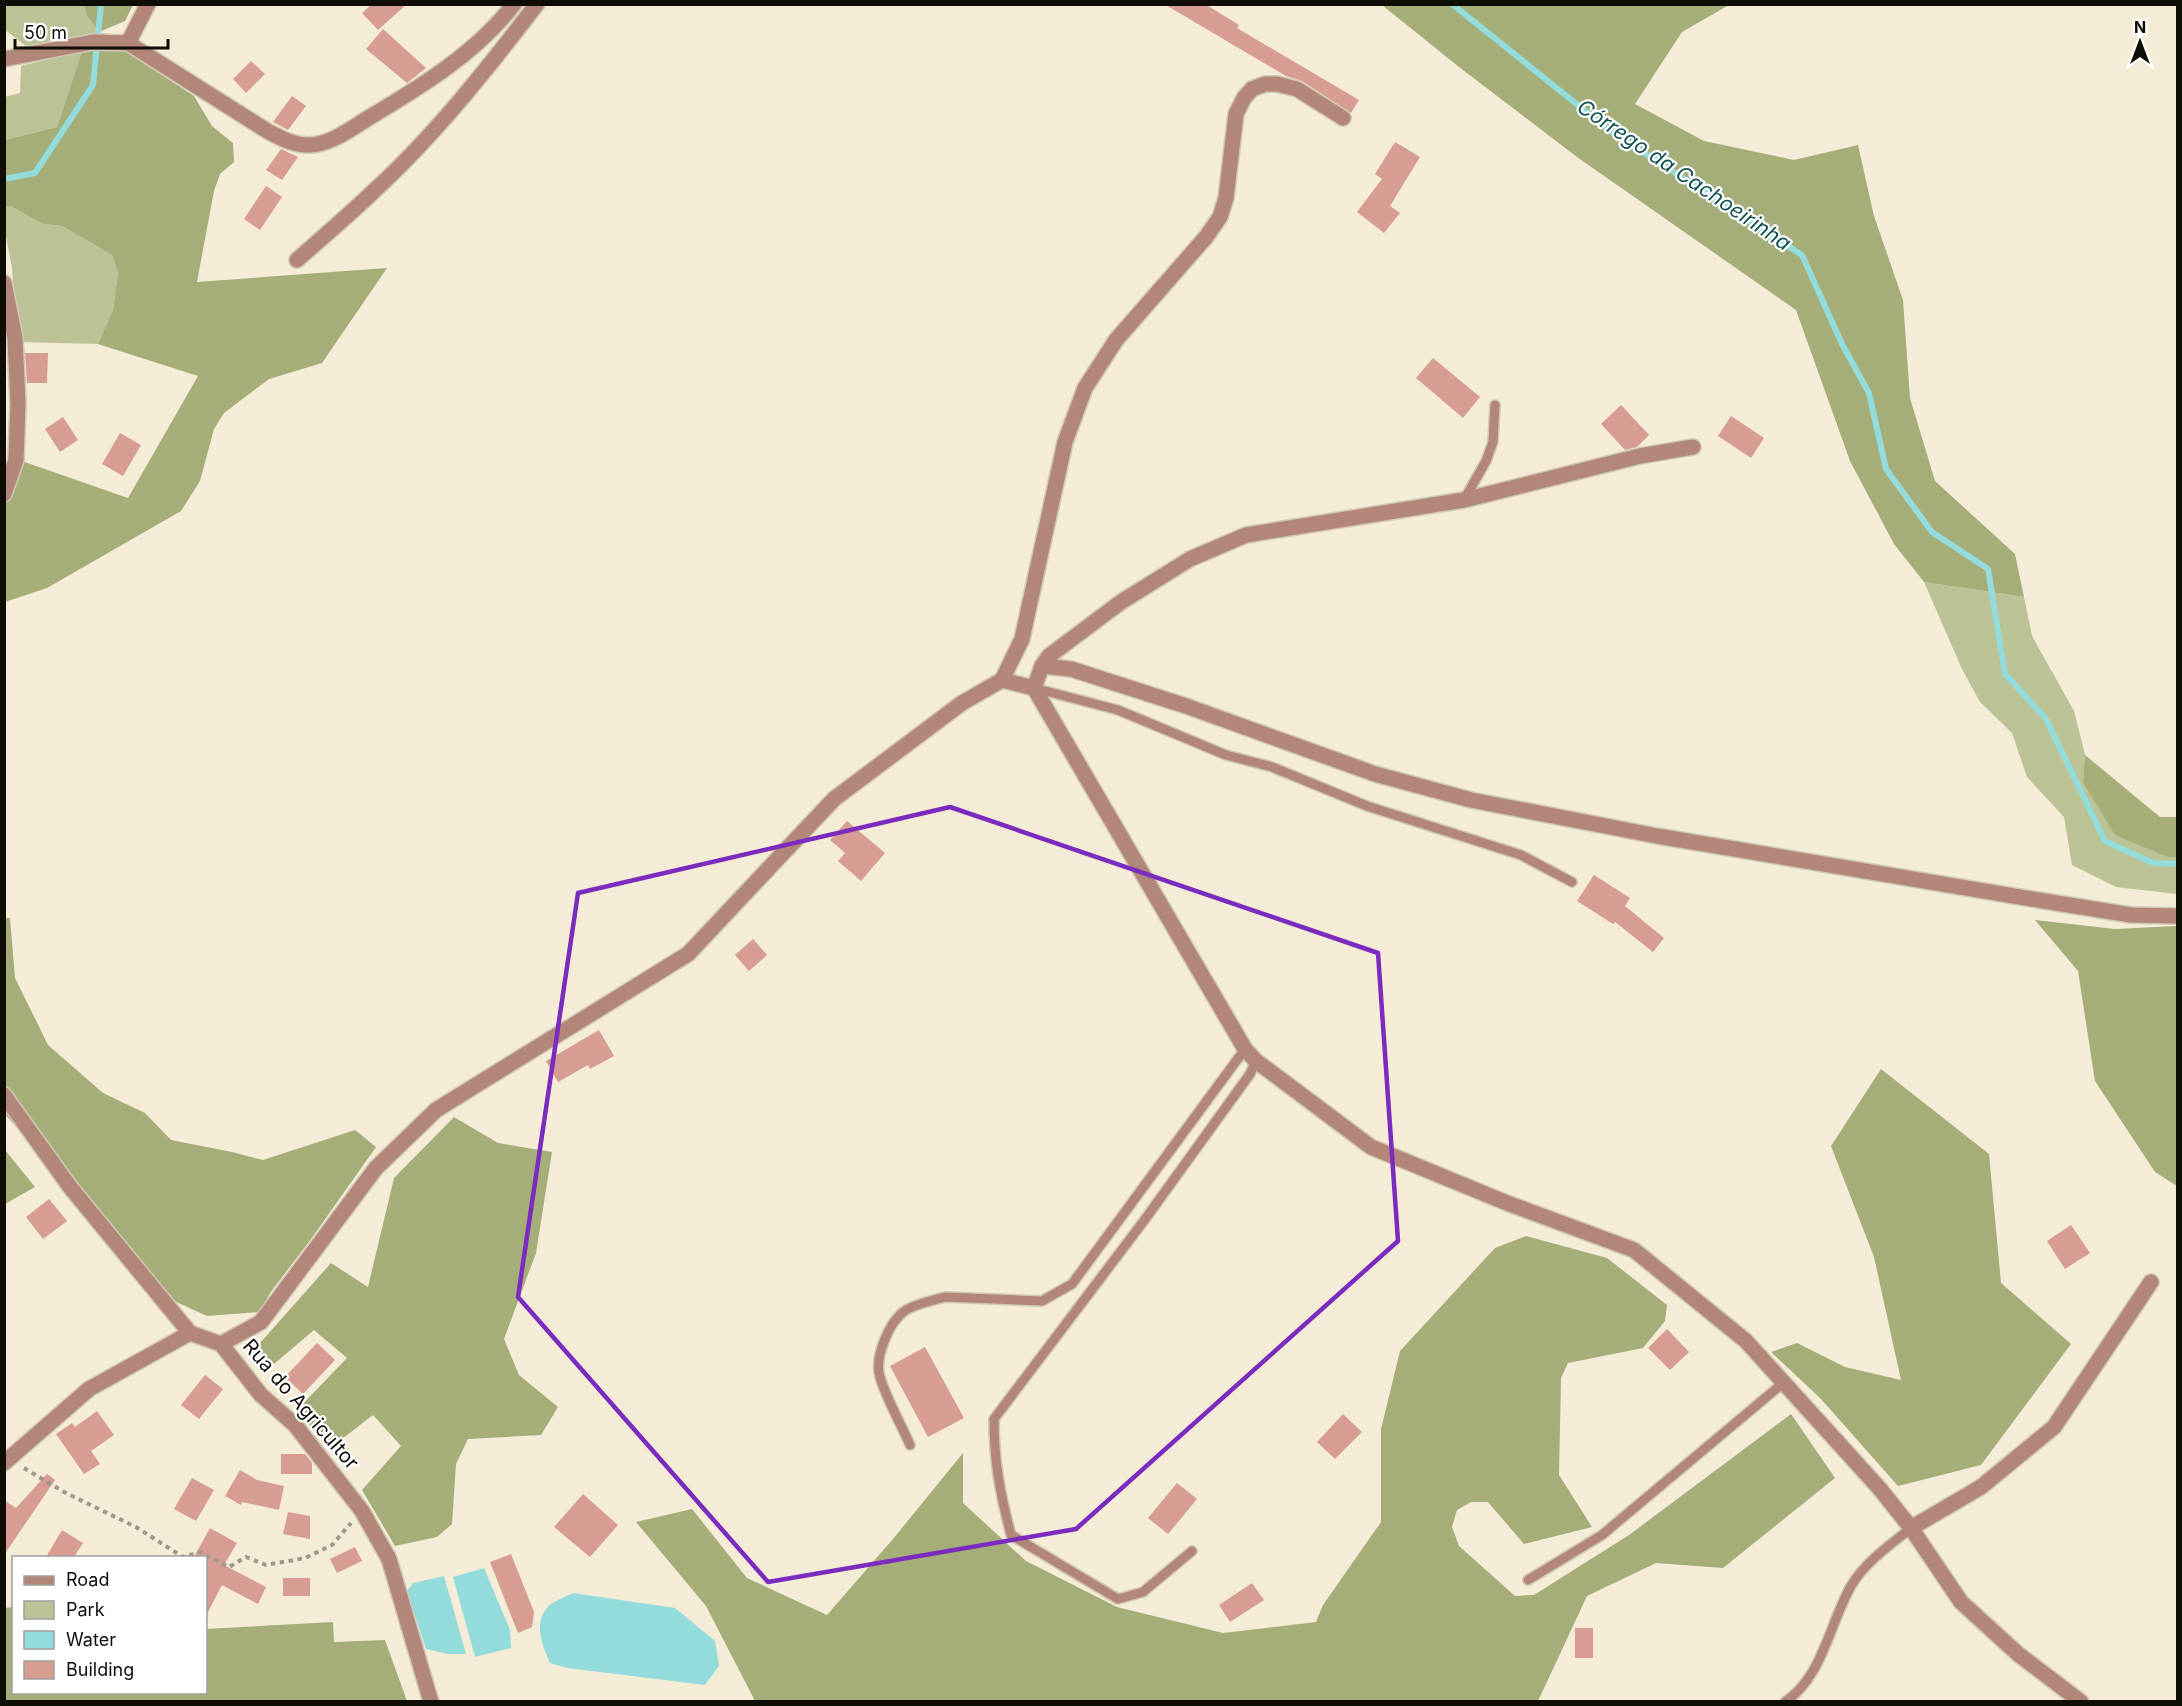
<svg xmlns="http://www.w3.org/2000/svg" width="2182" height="1706" font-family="Inter,sans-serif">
<rect width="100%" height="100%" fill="#f4ecd6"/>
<g fill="#bbc296">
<path d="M84 4 87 16 99 32 26 46 5 30V5Z"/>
<path d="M82 51 57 127 5 140 4 97 20 93 21 66Z"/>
<path d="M11 205 43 224 62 226 112 255 118 273 113 310 98 344 18 342 12 268 5 231 4 206Z"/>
<path d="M1924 582 2024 597 2032 636 2074 711 2085 755 2083 782 2168 857H2177V894L2116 887 2072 865 2064 817 2027 777 2012 733 1980 702 1962 669Z"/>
</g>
<g fill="#a5ad79">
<path d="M84 5V4L133 5 125 21 99 32 87 16Z"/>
<path d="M1382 5H1729L1682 32 1635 104 1704 141 1794 160 1858 145 1874 216 1903 300 1910 398 1935 481 2015 554 2024 597 1924 582 1894 544 1850 461 1796 310 1577 157 1459 67Z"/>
<path d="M82 51H125L194 96 212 126 233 143 234 162 220 174 214 191 197 282 387 268 322 363 269 379 224 413 214 429 200 481 181 511 47 588 5 602 4 489 16 459 128 498 198 376 98 344 113 310 118 273 112 255 62 226 43 224 11 206H5V140L57 127Z"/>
<path d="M2085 755 2160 817H2177V857H2168L2115 835 2083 782Z"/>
<path d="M4 918H10L15 978 48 1045 103 1093 145 1113 171 1140 232 1152 263 1160 355 1130 376 1147 311 1239 270 1293 260 1312 207 1316 172 1300 58 1176 5 1114Z"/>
<path d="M2035 920 2115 929 2177 926V1186L2155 1172 2095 1081 2078 971Z"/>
<path d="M1881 1069 1989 1154 2001 1283 2071 1344 1981 1465 1898 1486 1821 1399 1771 1352 1797 1343 1845 1367 1901 1380 1874 1257 1831 1146Z"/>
<path d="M454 1117 498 1143 552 1152 536 1253 504 1339 519 1375 558 1407 541 1435 468 1439 456 1464 452 1524 437 1537 395 1546 362 1490 401 1446 373 1415 333 1446 295 1412 347 1358 314 1330 274 1364 253 1351 331 1263 368 1287 394 1178Z"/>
<path d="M5 1150 35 1187 5 1204H4Z"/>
<path d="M1526 1236 1607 1258 1667 1305 1665 1321 1643 1348 1568 1363 1561 1378 1559 1475 1592 1527 1524 1544 1488 1502H1471L1457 1510 1452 1527 1459 1546 1515 1596 1534 1595 1629 1535 1791 1414 1835 1478 1723 1568 1656 1563 1587 1596 1538 1701H755L706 1606 636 1522 692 1509 747 1578 827 1615 893 1539 963 1453V1503L1026 1561 1117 1607 1223 1633 1316 1622 1323 1605 1381 1522V1429L1400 1351 1495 1248Z"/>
<path d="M13 1607 14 1692H206V1629L333 1622 334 1642 385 1640 407 1701H5V1608Z"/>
</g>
<g fill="#94dcdb">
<path d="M484 1568 510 1630 511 1648 475 1657 453 1577Z"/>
<path d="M444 1576 466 1654H448L426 1649 407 1591 413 1583Z"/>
<path d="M573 1593 675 1608 715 1641 719 1666 705 1685 567 1668 550 1663C543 1646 533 1624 547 1608 552 1601 565 1597 573 1593Z"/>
</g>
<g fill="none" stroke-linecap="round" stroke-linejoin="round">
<g stroke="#94dcdb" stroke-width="6">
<path d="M1452 4 1609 130 1802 255 1842 344 1869 393 1886 469 1932 532 1988 569 2005 674 2046 719 2105 841 2153 863 2178 864"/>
<path d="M4 179 35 173 93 85 101 4"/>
</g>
</g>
<g fill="#d79d93">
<path d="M372 4H407L378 30 362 13Z"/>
<path d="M1164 4H1205L1239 25 1237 28 1359 100 1351 113 1302 81 1286 76Z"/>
<path d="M383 29 426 68 407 83 366 49Z"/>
<path d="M251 61 265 74 246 93 233 79Z"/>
<path d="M292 96 306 106 288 130 273 122Z"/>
<path d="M1395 142 1420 157 1390 206 1400 213 1384 233 1357 212 1382 179 1375 174Z"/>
<path d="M281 149 298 157 282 180 266 170Z"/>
<path d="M266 186 282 197 260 230 244 219Z"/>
<path d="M25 353H48L47 383H27Z"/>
<path d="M1433 358 1480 397 1463 418 1416 378Z"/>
<path d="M1621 405 1649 435 1637 447 1625 450 1601 424Z"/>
<path d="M1731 416 1764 438 1751 458 1718 436Z"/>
<path d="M63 417 78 440 60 452 45 429Z"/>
<path d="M120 433 141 445 123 476 102 464Z"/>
<path d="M847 821 885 853 861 881 838 861 845 853 830 840Z"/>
<path d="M1594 875 1630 898 1625 906 1664 938 1653 952 1615 922 1613 924 1577 901Z"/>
<path d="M753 939 767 955 749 971 735 955Z"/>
<path d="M599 1030 614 1056 590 1069 588 1065 558 1082 546 1061Z"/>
<path d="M49 1199 67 1221 43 1239 26 1217Z"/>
<path d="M2071 1225 2090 1253 2065 1269 2047 1241Z"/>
<path d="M1667 1329 1689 1352 1670 1370 1648 1348Z"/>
<path d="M317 1343 335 1360 303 1394 285 1377Z"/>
<path d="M925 1347 964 1418 928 1437 890 1366Z"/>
<path d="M205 1375 223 1389 199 1419 181 1405Z"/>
<path d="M97 1411 114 1435 91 1451 100 1464 84 1474 56 1434 72 1423 75 1427Z"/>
<path d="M1343 1414 1362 1432 1335 1459 1317 1442Z"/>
<path d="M281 1454H305L312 1463V1474H281Z"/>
<path d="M240 1470 257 1480 284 1486 279 1510 242 1502 241 1505 225 1496Z"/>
<path d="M47 1474 55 1480 4 1555V1500L16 1508Z"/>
<path d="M192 1478 214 1490 196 1521 174 1509Z"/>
<path d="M1177 1483 1197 1499 1168 1534 1148 1518Z"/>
<path d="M583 1494 618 1525 590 1557 554 1527Z"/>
<path d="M288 1512 310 1516V1539L283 1534Z"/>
<path d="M210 1528 237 1543 224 1565 266 1587 258 1604 222 1585 206 1616V1557H194Z"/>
<path d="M62 1530 83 1543 74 1557H46Z"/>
<path d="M355 1547 362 1561 337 1573 330 1559Z"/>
<path d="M511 1554 534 1612 532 1627 518 1633 490 1562Z"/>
<rect x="283" y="1578" width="27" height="18"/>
<path d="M1252 1583 1264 1600 1230 1622 1219 1605Z"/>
<rect x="1575" y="1628" width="18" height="30"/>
</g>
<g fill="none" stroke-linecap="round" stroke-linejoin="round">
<defs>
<g id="lane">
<path d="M1464 500 1486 461 1493 442 1495 405"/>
<path d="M1034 688 1118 710 1226 755 1272 767 1367 806 1521 855 1572 882"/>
<path d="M910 1445C902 1426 885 1396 880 1377 874 1358 889 1321 906 1310 916 1304 933 1300 945 1297L1042 1301 1072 1284 1245 1049"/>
<path d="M1192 1551 1143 1592 1118 1599 1011 1535C1000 1493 994 1462 994 1419L1146 1218 1250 1074 1256 1061"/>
<path d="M1528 1580 1602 1535 1783 1383"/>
<path d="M1785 1702C1823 1676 1829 1625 1851 1586 1865 1562 1889 1546 1911 1528"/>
</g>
<g id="street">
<path d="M128 43 148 4"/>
<path d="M4 59 93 42 128 43 269 132C281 138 293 145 307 145 329 146 352 128 370 117 422 86 476 53 514 4"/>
<path d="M297 260C323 237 350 214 375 190 435 135 487 69 537 4"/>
<path d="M4 283 15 338 18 403 16 460 4 494"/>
<path d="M1042 666 1071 669 1186 706 1375 774 1471 800 1657 836 2044 901 2131 915 2178 916"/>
<path d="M1002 680 1034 688 1245 1049 1256 1061 1371 1147 1507 1203 1634 1250 1746 1341 1880 1489 1911 1528 1961 1602 2018 1654 2081 1702"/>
<path d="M1034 688 1042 666 1049 656 1121 602 1190 559 1246 535 1464 500 1640 456 1693 447"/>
<path d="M4 1095 70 1187 190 1333 221 1344 261 1395 295 1425 362 1511 389 1559 431 1702"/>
<path d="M221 1344 261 1322 376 1168 436 1110 688 954 834 799 962 703 1002 680 1022 639 1065 442 1085 388 1116 340 1206 237 1220 217 1226 198 1236 114 1244 98 1252 89 1265 84H1277L1297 89 1343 118"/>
<path d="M4 1463 89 1389 190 1333"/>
<path d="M1911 1528 1981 1487 2054 1427 2151 1282"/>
</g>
</defs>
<use href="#lane" stroke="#d0c8b5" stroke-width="12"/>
<use href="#street" stroke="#d0c8b5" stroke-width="18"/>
<path stroke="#9f9989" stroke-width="4" stroke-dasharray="4.5 4.5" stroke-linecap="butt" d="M24 1468 64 1492 136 1527 183 1557 200 1552 229 1567 246 1557 266 1565 305 1558 332 1545 351 1523"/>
<use href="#lane" stroke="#b28678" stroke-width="9"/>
<use href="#street" stroke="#b28678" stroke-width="15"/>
</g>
<path fill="none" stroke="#7b2cbf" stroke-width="4.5" stroke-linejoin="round" d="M950 807 1378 953 1398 1241 1076 1529 768 1582 518 1297 578 893Z"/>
<g text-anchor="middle" stroke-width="4.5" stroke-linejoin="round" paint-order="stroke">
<g font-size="20" fill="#100d07" stroke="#fff">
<text transform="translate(301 1404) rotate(49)" y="7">Rua do Agricultor</text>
</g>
<g font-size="21" font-style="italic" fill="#115051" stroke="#fff">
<text transform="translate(1684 175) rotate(34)" y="7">Córrego da Cachoeirinha</text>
</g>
</g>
<rect width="2182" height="1706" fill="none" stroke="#100d07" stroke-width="12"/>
<rect x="12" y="1556" width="195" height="138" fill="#ffffff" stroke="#9f9e9c" stroke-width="1.5"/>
<rect x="24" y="1576" width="30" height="9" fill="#b28678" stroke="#9f9e9c" stroke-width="1.5"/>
<text x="66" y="1586" font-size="18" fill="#100d07">Road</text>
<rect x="24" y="1601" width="30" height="18" fill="#bbc296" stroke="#9f9e9c" stroke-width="1.5"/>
<text x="66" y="1616" font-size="18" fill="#100d07">Park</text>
<rect x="24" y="1631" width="30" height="18" fill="#94dcdb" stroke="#9f9e9c" stroke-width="1.5"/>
<text x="66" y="1646" font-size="18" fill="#100d07">Water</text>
<rect x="24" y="1661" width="30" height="18" fill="#d79d93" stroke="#9f9e9c" stroke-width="1.5"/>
<text x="66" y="1676" font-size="18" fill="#100d07">Building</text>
<g transform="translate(2140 42)" stroke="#ffffff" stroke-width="4.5" paint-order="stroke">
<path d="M0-4.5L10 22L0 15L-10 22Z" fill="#100d07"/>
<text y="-9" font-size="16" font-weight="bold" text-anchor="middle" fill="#100d07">N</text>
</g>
<path d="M15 39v9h153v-9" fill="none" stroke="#100d07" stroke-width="3"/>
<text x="24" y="39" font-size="18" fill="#100d07" stroke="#ffffff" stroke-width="4.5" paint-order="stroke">50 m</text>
</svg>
